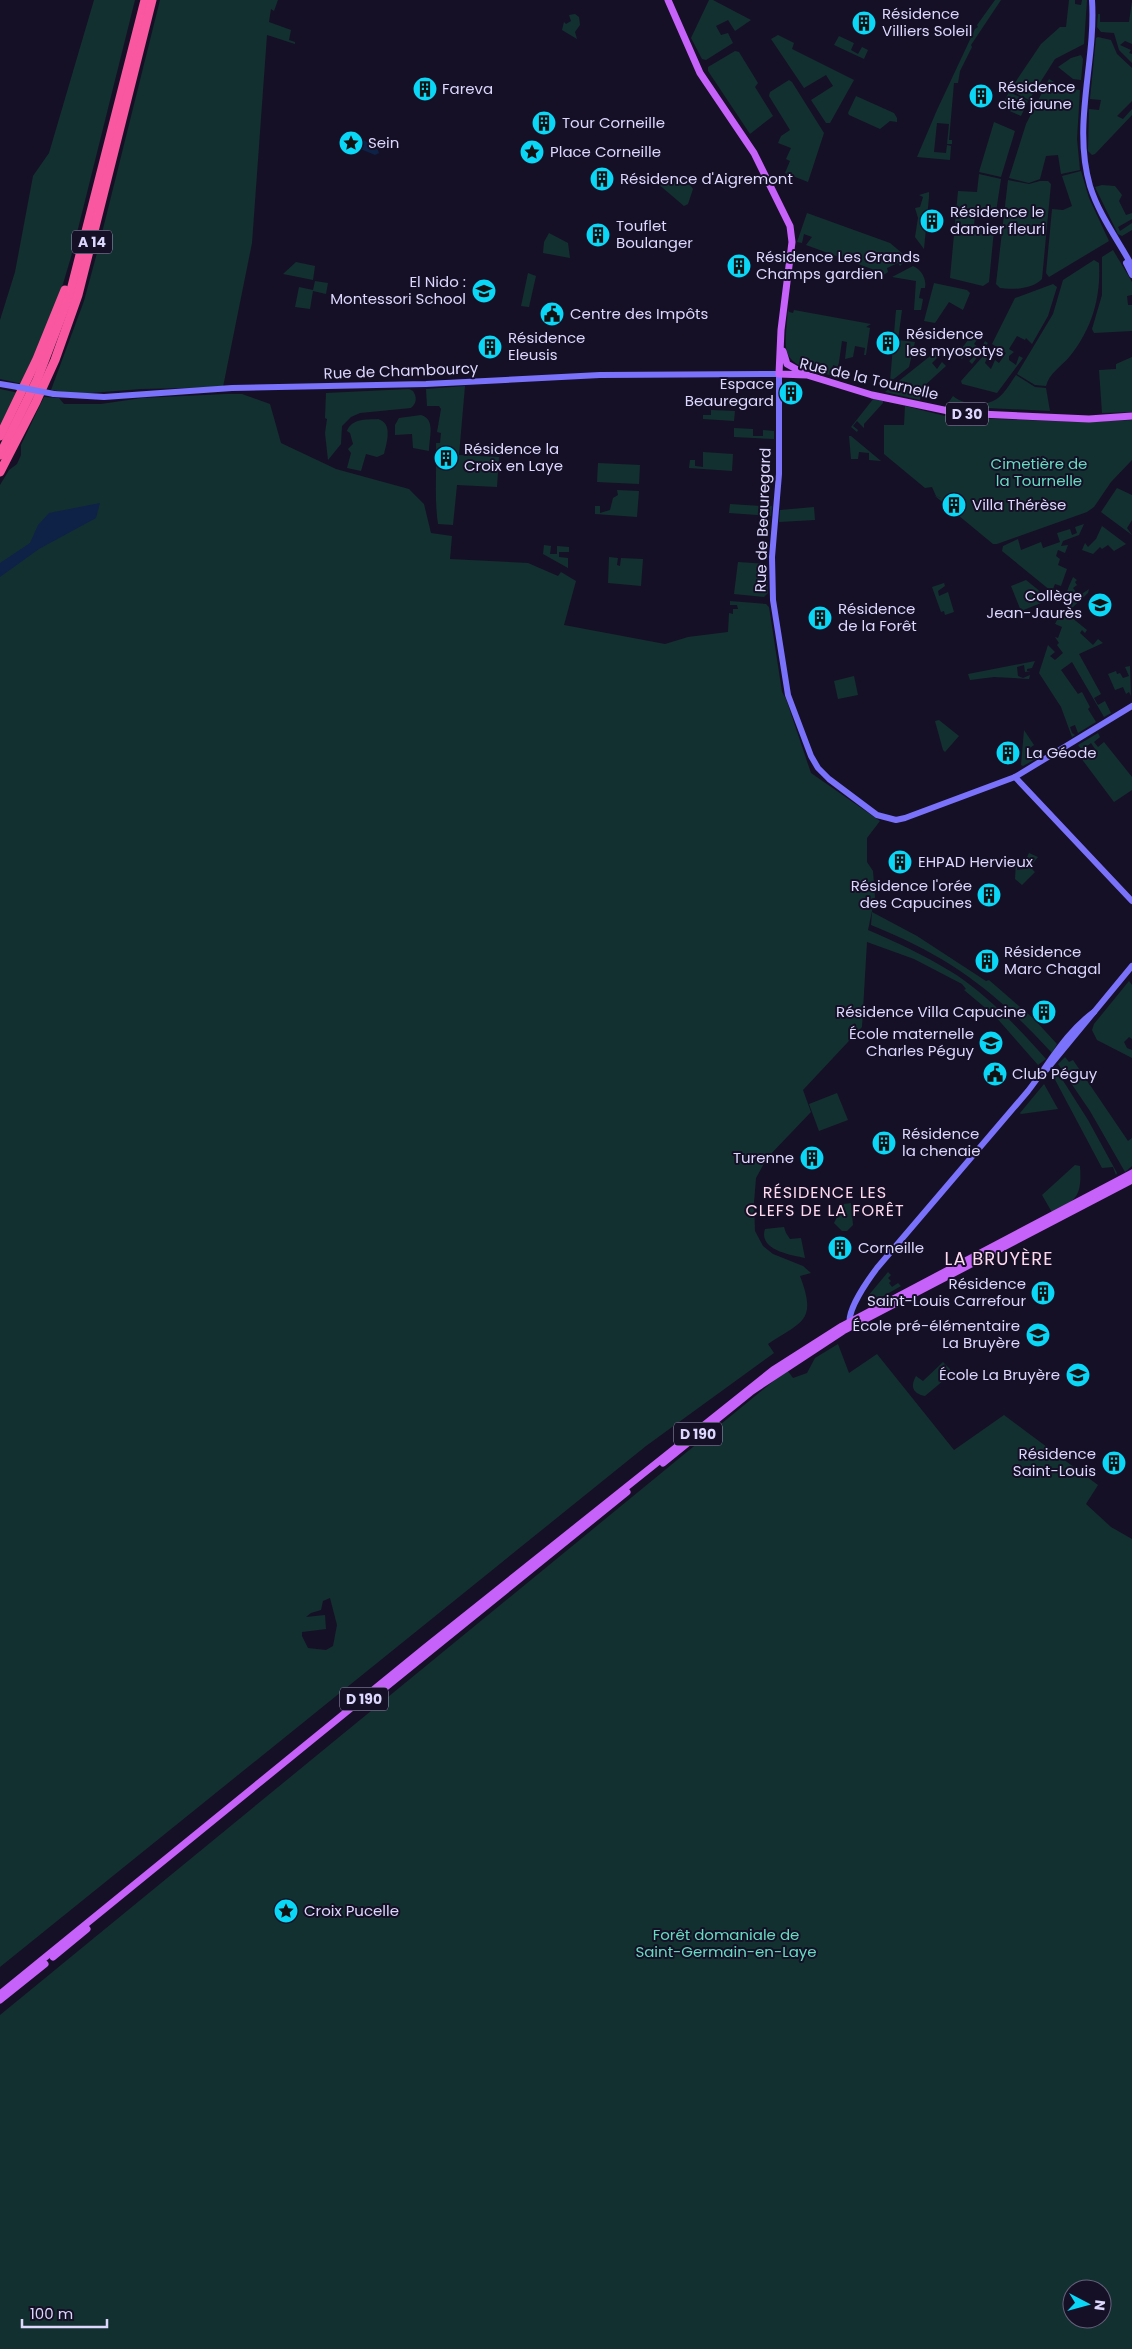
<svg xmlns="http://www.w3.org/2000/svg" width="1132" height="2349" font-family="Poppins,sans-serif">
<rect width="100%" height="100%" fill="#151026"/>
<g fill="#133030" fill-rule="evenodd">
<path d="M94 0H135L71 257 57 304 23 384 0 379V320L15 272 33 176 49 153Z"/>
<path d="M160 0H278L274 11 271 9 269 22 291 30 289 40 295 42V44L267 35 252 243 223 387 141 389 77 394 51 390 84 301 97 253Z"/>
<path d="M709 0H713L751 20 735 31 728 20 716 26 721 35 728 33 733 43 706 60 702 59 691 38Z"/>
<path d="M995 0H1001L971 45 972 47 960 71 958 83H954L949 140H952V144H947L949 124 937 123 934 152 946 153 947 145 951 146 950 160 917 157 937 110 975 29 978 27 977 25Z"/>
<path d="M1069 0H1075V4L1081 5 1082 0H1087L1084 44 1055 59 1029 100 1010 90 1041 44 1060 27H1066Z"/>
<path d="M1132 1V44L1125 41 1120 45 1131 50 1129 53 1132 54V63L1119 50 1114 33 1101 32 1097 27 1098 14H1100V22H1129Z"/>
<path d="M575 14 579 17 580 25 575 32 577 39 562 30 564 22 566 24 571 21 569 15Z"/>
<path d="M778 35 794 43 792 49 854 80 830 123H826L811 100 833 86 826 75 804 88 771 39Z"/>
<path d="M839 36 854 43 851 50 858 54 862 47 868 50 864 59 834 45Z"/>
<path d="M1098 37 1111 40 1117 54 1132 68V101L1117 116 1123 119 1132 109V115L1095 154 1092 155 1088 151 1089 109 1099 110 1101 100 1090 99 1096 38Z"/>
<path d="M735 51 739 52 758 83 755 87 773 116 750 134 708 71V67Z"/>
<path d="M1081 55 1083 59 1081 80 1073 79 1058 67 1071 58Z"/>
<path d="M1049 79 1054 82 1048 90 1053 93 1058 85 1064 88 1080 90 1077 139 1080 170 1061 174 1058 155 1046 156 1040 179 1029 183 1009 178 1026 124Z"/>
<path d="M789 80 792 82 824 133 808 182 785 173 790 161 786 159 791 148 778 143 781 136 790 130 769 96 770 92Z"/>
<path d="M1009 92 1028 101 1021 116 1001 107Z"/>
<path d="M856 96 894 113 897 118V122L890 121 880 129 849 115 848 113Z"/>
<path d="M994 122 1015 131 1001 177 979 172Z"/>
<path d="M1081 171 1089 198 1109 241 1049 277 1046 273 1052 209 1063 210 1072 206 1062 176Z"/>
<path d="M979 174 1001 179 996 212 975 211 974 228 994 230 989 282 983 286 950 278 958 191 977 192Z"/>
<path d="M664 177 690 185 693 189 688 204 684 206 657 183 658 179Z"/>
<path d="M1008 180 1029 184 1040 181H1048L1051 184 1042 279C1033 289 1013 290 1000 288L996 284Z"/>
<path d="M1102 185 1115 186 1122 195 1119 201 1126 215 1132 213V219L1118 227 1120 231 1132 223V230L1122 236 1118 234 1095 187Z"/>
<path d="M929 192V197L924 249 915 237 918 218 915 208 920 207 923 197 919 195Z"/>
<path d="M807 213 890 243 903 254 905 261 900 266 898 263 887 268 888 272 882 276H877L880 272 806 245 812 237 804 234 802 243 797 242Z"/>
<path d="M549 233 568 243 570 258 543 253 544 242Z"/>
<path d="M1113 250 1132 282V295L1127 296 1128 305H1132V331L1094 333 1092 329 1102 295V257Z"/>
<path d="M1094 260 1099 263C1101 297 1092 329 1070 356 1062 366 1049 373 1046 386L1035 385 1017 374 1053 314 1063 280Z"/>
<path d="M296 262 315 266 313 280 283 274Z"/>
<path d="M913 266C921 269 927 279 925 288H921L919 298 923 299 921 310H914L916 281 892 277Z"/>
<path d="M528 273 536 276 529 307 521 306Z"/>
<path d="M315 281 328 283 326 294 313 291 310 309 295 307 299 287 313 290Z"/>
<path d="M934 283 967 290 970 293 963 310 949 302 935 323 924 321Z"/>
<path d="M1053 284 1057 287 1048 316 1032 344 1026 338 1025 340 1017 336 1009 349 1014 352 1009 356V360L1016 365 1019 356 1023 358 997 393 962 384 961 381 984 355 987 358 985 363 991 369 995 360 999 363 1006 353 992 344 1015 298Z"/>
<path d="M788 309 789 312 793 313 794 310 871 324 866 327 870 328 866 355H864L865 348 855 346 853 357 845 359 847 342 842 341 838 369H836V366L833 365 831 378 830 375 825 374 824 375C778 361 785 353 788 309Z"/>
<path d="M896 310H902L898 340 915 342 909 367 890 382Z"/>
<path d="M973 333 979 337 974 344 981 349 985 341 988 343 972 364 969 361 974 357 967 352 962 359 957 355Z"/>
<path d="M934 353 938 357 932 363 937 369 942 362 946 366 923 387 920 400 885 392Z"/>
<path d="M1132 357V412L1102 413 1099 370 1116 369V364Z"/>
<path d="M1016 375 1035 387 1046 388 1050 411 946 406 953 396C965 406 986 407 998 398 1005 393 1011 382 1016 375Z"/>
<path d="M465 386 459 455 499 457 497 487 457 485 453 525 438 524C434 497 437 470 436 443H440L441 433 437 432 441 409 439 406H427L426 389Z"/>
<path d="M0 389 19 393 0 430Z"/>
<path d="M409 389 413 391C417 397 417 403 411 408L360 413 351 417 342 426 341 444 328 460 325 433 327 419 325 418 326 393Z"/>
<path d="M226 394H242L270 404 281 443 336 469 409 489 424 504 431 533 452 536 450 559 528 563 558 576 561 572 576 581 564 625 665 644 688 637 728 632 729 613 733 614V609H738L737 605H730V601L766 604 769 607 782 692 786 699 811 773 880 821 867 838V862L873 871 875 897 868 930C896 942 924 955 950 971 982 990 1022 1031 1046 1059L1038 1065 995 1016 964 990 966 989 962 984 914 959 867 942 862 1027 803 1090 811 1112 767 1158 756 1178 754 1203 755 1231 763 1246 773 1254 803 1266 811 1273 800 1276C817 1321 803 1321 768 1344L774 1353 646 1446 0 1967V485L9 470 17 464 21 455V445L44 397 59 398 64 404H101L142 398ZM330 1598 337 1625 333 1646 326 1650 308 1648 302 1636V1632L326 1629 325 1615 306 1617 311 1613 321 1610 323 1601Z"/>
<path d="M874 398 883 401V403L864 424V428L857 421 853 426 858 430 857 432 851 427Z"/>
<path d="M905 406 945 416 995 419 1085 422 1132 420V460L1111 482 1094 507 1087 512 997 544H993L935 496 941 498 936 496 932 487 925 488 884 454V425H904Z"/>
<path d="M711 410 735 411 734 421 703 419V415H711Z"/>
<path d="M421 415C436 419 429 438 429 451L413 448 412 434 395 435V425L399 418Z"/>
<path d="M378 419C393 423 387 442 384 454L377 457 366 454 361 471 347 468 351 453 348 449 353 444 350 433 347 431C352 418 366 420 378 419Z"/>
<path d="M734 428 753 429V436H763V430L774 431V439L734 437Z"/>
<path d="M849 436H851L881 461 869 460V453L859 452 858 459H851Z"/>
<path d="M703 452 733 454 732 471 689 468 690 460H695V466L703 467Z"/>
<path d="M598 463 640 465 639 484 597 482Z"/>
<path d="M1117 488 1132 495V520L1127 528 1132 535 1101 512Z"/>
<path d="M617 490 639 491 637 517 595 514V506H600V513L610 510 613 498 618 495Z"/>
<path d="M730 504 761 506 759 513 766 514 767 506H772L771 516 729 513Z"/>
<path d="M814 507 815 520 779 522 780 510Z"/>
<path d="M1084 524 1079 535 1063 541 1061 546 1068 545 1065 553 1058 550 1056 556 1060 559 1058 565 1067 569 1061 586 1055 584 1053 589 1058 594 1056 595 1002 551 1003 546 1018 539 1021 550 1041 542 1043 548 1060 542 1057 533 1070 529 1072 535 1077 533 1075 527Z"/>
<path d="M1102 526 1126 544 1114 551 1108 545 1102 549 1100 547 1093 554 1082 550 1085 543 1088 547 1096 539Z"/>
<path d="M544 545 551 546 550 554H557V546L569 547V552H559V557L568 558V568L543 554Z"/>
<path d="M609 557 618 558 617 565 620 566 621 558 643 559 641 586 608 583Z"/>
<path d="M738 562 767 564 768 593 764 597 734 594Z"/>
<path d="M1073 577 1077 580 1075 582 1077 585 1073 588 1079 596 1089 589 1088 593 1072 608C1061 599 1069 587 1073 577Z"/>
<path d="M1026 580 1047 597 1046 601 1021 611 1011 586Z"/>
<path d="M944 583 945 586 938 591 939 596 948 592 954 612 945 615 944 611 941 612 932 587Z"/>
<path d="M1066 613 1087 630 1085 633 1082 630 1080 633 1093 645 1098 639 1103 643 1079 654 1101 694 1094 698 1098 705 1105 701 1111 713 1104 717 1072 662 1061 670 1078 694 1082 692 1090 707 1088 709 1096 722 1078 733 1075 725 1070 727 1072 733 1075 735 1072 737 1061 707 1039 673 1048 645 1055 652 1050 656 1055 660 1063 653 1057 645 1059 643 1055 637 1058 638 1062 627 1055 624 1058 618 1063 620Z"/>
<path d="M1035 661 1032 668 1027 669V671H1031L1025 672 1024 665 1017 667 1018 676 1023 678 1030 675 1029 679 994 677 970 680 968 674Z"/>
<path d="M1130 666 1131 696 1129 692 1126 694 1123 687 1115 690 1108 674 1116 671 1117 674 1120 673 1123 678 1129 676 1125 667Z"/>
<path d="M854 676 858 695 838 699 834 681Z"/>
<path d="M939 720 959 736 945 752 943 750 935 721Z"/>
<path d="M1024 730 1034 745 1026 751 1030 757 1038 752 1041 756 1023 766 1021 765Z"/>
<path d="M1098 733 1100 737 1094 742 1098 747 1104 742 1132 777V790L1114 802 1081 758 1086 755 1089 758 1091 756 1089 754 1095 749 1091 743 1082 750 1078 745Z"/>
<path d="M1029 853 1038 857 1030 867 1035 872 1022 885 1015 879 1016 862 1018 863 1017 870 1025 869V865L1022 862 1024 863Z"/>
<path d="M872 912 917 936 986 981 989 980 1034 1019 1057 1044 1052 1053C995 991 949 956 871 925Z"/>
<path d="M1129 981 1132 985V1039L1129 1037 1124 1042 1127 1048 1132 1050V1058L1097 1040 1092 1030 1094 1024Z"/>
<path d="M1065 1057 1069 1062 1073 1060 1128 1141 1132 1138V1166L1125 1172 1090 1111 1058 1064Z"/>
<path d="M1055 1068 1088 1120 1117 1173 1116 1175 1113 1167 1102 1168 1052 1074Z"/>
<path d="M1044 1084 1058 1109 1021 1114 1020 1113Z"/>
<path d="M837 1093 848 1120 819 1131 809 1104Z"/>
<path d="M1075 1165 1080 1166C1082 1196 1077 1199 1053 1214L1042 1195Z"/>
<path d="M851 1203 853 1225 847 1231H842L834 1223 844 1204Z"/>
<path d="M784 1227 786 1233 790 1239 801 1238 805 1258C791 1255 758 1250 765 1229Z"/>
<path d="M888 1272 891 1275 888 1278 891 1281 889 1283 892 1287 898 1283 901 1286 873 1302 868 1296Z"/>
<path d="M838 1344 849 1373 877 1354 954 1450 1004 1415 1098 1485 1086 1504 1111 1527 1132 1539V2349H0V2015L787 1370 793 1378 807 1373 815 1358ZM1072 2289H1102V2319H1072Z"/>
<path d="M943 1362 950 1369 951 1374 925 1396C911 1393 911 1385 916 1376L923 1381Z"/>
</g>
<g fill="#0e2147">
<path d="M353 137 361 138 378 150 379 153 375 155 358 148 350 150 346 149 345 141Z"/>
<path d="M100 503 96 518 39 549 0 577V563L30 543 38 525 49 513Z"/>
</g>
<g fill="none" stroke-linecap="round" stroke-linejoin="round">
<g stroke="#7a72fa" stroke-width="6">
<path d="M1092 0C1096 62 1072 124 1090 186 1099 215 1118 240 1132 266"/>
<path d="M1126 263 1132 275"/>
<path d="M0 384 18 387"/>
<path d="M54 394 104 397 232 388 426 384 600 375 779 374V474L772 557 773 600 788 695 811 756 818 768 829 779 877 815 896 820 905 818 1015 777 1132 706"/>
<path d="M1015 777 1132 901"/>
<path d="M1042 1075 1132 966"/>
<path d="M850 1325C846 1311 868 1280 877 1268L1028 1091C1049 1064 1066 1032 1094 1012"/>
</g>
<g stroke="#c662f9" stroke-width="7">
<path d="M668 0 700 73 754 153 790 226 792 242 781 330 779 374 807 375 872 395 958 413 1089 419 1132 416"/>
<path d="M783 351 787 364 803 373"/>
<path d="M663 1463 752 1391 843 1331 1132 1180"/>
<path d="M381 1691 627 1492"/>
<path d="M53 1957 87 1929"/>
<path d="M0 1994 426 1647 773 1370 842 1326 1132 1173"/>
<path d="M0 2000 45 1964"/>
</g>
<g stroke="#f9579f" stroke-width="9">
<path d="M0 436 37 359 65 290"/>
<path d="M0 455 37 380 70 294 145 0"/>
<path d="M0 472 36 402 55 360 78 295 152 0"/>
</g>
<path stroke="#7a72fa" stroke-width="6" d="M18 387 54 394"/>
</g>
<defs>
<symbol id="building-disc" viewBox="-11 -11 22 22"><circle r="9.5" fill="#0ad6f6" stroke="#151026"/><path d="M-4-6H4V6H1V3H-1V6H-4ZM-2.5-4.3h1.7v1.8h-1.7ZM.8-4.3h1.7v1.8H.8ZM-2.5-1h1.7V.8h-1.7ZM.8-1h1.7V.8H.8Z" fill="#111"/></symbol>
<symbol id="sight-disc" viewBox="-11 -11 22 22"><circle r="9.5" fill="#0ad6f6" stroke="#151026"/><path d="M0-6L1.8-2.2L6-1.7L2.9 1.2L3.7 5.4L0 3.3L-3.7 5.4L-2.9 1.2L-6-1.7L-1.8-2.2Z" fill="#111"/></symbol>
<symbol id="school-disc" viewBox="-11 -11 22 22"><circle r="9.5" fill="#0ad6f6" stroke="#151026"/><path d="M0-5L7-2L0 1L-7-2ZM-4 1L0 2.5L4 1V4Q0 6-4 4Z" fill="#111"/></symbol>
<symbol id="civic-disc" viewBox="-11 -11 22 22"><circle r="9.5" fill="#0ad6f6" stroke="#151026"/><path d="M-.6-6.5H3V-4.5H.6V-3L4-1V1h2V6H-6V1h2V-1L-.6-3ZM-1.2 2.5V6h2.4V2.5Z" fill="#111"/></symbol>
</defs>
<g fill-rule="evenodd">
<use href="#building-disc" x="850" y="9" width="28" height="28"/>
<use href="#building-disc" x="411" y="75" width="28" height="28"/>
<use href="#building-disc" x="967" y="82" width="28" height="28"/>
<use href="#building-disc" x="530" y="109" width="28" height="28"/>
<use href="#sight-disc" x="337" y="129" width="28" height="28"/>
<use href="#sight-disc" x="518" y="138" width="28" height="28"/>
<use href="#building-disc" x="588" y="165" width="28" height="28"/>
<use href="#building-disc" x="918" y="207" width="28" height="28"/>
<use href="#building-disc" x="584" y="221" width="28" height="28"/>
<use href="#building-disc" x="725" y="252" width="28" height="28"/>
<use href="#school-disc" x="470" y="277" width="28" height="28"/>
<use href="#civic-disc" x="538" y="300" width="28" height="28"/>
<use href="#building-disc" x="874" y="329" width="28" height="28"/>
<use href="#building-disc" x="476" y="333" width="28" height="28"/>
<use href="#building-disc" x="777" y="379" width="28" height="28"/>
<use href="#building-disc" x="432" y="444" width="28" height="28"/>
<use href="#building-disc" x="940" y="491" width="28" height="28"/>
<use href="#school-disc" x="1086" y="591" width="28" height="28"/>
<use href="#building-disc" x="806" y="604" width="28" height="28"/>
<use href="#building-disc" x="994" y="739" width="28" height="28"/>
<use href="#building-disc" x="886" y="848" width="28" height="28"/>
<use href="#building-disc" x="975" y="881" width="28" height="28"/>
<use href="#building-disc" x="973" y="947" width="28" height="28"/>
<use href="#building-disc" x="1030" y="998" width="28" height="28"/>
<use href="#school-disc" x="977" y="1029" width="28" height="28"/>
<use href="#civic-disc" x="981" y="1060" width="28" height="28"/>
<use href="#building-disc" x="870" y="1129" width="28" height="28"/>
<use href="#building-disc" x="798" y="1144" width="28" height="28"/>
<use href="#building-disc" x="826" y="1234" width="28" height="28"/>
<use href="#building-disc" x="1029" y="1279" width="28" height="28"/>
<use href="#school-disc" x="1024" y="1321" width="28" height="28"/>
<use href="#school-disc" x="1064" y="1361" width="28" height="28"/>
<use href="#building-disc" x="1100" y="1449" width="28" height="28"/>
<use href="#sight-disc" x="272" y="1897" width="28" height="28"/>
</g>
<g text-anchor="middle" stroke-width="4" stroke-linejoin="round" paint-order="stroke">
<g fill="#151026" stroke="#a19bbd" stroke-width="1">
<rect x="72" y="230.5" width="40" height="23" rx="4"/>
<rect x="946" y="402.5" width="42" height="23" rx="4"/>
<rect x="674" y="1422.5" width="48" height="23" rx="4"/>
<rect x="340" y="1687.5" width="48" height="23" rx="4"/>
</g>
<g font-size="14" font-weight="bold" fill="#ddd7fe">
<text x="92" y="247">A 14</text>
<text x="967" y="419">D 30</text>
<text x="698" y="1439">D 190</text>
<text x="364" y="1704">D 190</text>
</g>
<g font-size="15" fill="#ddd7fe" stroke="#151026" text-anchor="start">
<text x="882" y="19">Résidence<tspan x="882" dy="17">Villiers Soleil</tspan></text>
<text x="998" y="92">Résidence<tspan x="998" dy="17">cité jaune</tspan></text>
<text x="442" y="94">Fareva</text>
<text x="562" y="128">Tour Corneille</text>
<text x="368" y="148">Sein</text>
<text x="550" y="157">Place Corneille</text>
<text x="620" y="184">Résidence d'Aigremont</text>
<text x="950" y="217">Résidence le<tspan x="950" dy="17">damier fleuri</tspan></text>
<text x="616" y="231">Touflet<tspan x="616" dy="17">Boulanger</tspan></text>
<text x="756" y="262">Résidence Les Grands<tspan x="756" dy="17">Champs gardien</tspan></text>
<text x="466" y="287" text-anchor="end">El Nido :<tspan x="466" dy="17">Montessori School</tspan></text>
<text x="570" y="319">Centre des Impôts</text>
<text x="906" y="339">Résidence<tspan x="906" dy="17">les myosotys</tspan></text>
<text x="508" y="343">Résidence<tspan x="508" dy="17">Eleusis</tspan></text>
<text x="774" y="389" text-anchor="end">Espace<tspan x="774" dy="17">Beauregard</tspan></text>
<text x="464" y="454">Résidence la<tspan x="464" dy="17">Croix en Laye</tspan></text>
<text x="972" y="510">Villa Thérèse</text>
<text x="1082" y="601" text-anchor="end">Collège<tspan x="1082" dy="17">Jean-Jaurès</tspan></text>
<text x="838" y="614">Résidence<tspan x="838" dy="17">de la Forêt</tspan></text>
<text x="1026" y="758">La Géode</text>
<text x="918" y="867">EHPAD Hervieux</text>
<text x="972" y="891" text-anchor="end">Résidence l'orée<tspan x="972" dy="17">des Capucines</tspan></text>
<text x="1004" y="957">Résidence<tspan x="1004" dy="17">Marc Chagal</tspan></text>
<text x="1026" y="1017" text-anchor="end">Résidence Villa Capucine</text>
<text x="974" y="1039" text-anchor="end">École maternelle<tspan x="974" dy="17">Charles Péguy</tspan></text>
<text x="1012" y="1079">Club Péguy</text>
<text x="902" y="1139">Résidence<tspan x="902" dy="17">la chenaie</tspan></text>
<text x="794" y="1163" text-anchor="end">Turenne</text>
<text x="858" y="1253">Corneille</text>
<text x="1026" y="1289" text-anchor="end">Résidence<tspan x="1026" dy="17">Saint-Louis Carrefour</tspan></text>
<text x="1020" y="1331" text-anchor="end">École pré-élémentaire<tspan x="1020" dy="17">La Bruyère</tspan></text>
<text x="1060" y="1380" text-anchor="end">École La Bruyère</text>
<text x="1096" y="1459" text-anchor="end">Résidence<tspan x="1096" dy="17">Saint-Louis</tspan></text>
<text x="304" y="1916">Croix Pucelle</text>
</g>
<g font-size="15" fill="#ddd7fe" stroke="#151026">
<text transform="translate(401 371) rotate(-2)" y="5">Rue de Chambourcy</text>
<text transform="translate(869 379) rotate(13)" y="5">Rue de la Tournelle</text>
<text transform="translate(763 520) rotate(-88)" y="5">Rue de Beauregard</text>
</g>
<g font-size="15" fill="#65dcc2" stroke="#151026">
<text x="1039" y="469">Cimetière de<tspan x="1039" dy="17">la Tournelle</tspan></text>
<text x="726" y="1940">Forêt domaniale de<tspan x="726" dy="17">Saint-Germain-en-Laye</tspan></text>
</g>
<g font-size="16" letter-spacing="1" fill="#fed9ef" stroke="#151026">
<text x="825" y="1198">RÉSIDENCE LES<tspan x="825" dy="18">CLEFS DE LA FORÊT</tspan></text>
</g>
<g font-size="18" letter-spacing="1" fill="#fed9ef" stroke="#151026">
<text x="999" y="1265">LA BRUYÈRE</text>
</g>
</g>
<g transform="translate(1087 2304) rotate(96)"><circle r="24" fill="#151026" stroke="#65607c"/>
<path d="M0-4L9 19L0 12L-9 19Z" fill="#0ad6f6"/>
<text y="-8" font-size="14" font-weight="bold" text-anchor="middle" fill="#ddd7fe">N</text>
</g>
<path d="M22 2319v8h85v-8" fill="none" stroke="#ddd7fe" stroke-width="2.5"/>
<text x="30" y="2319" font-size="15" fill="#ddd7fe" stroke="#151026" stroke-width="4" paint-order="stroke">100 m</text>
</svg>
